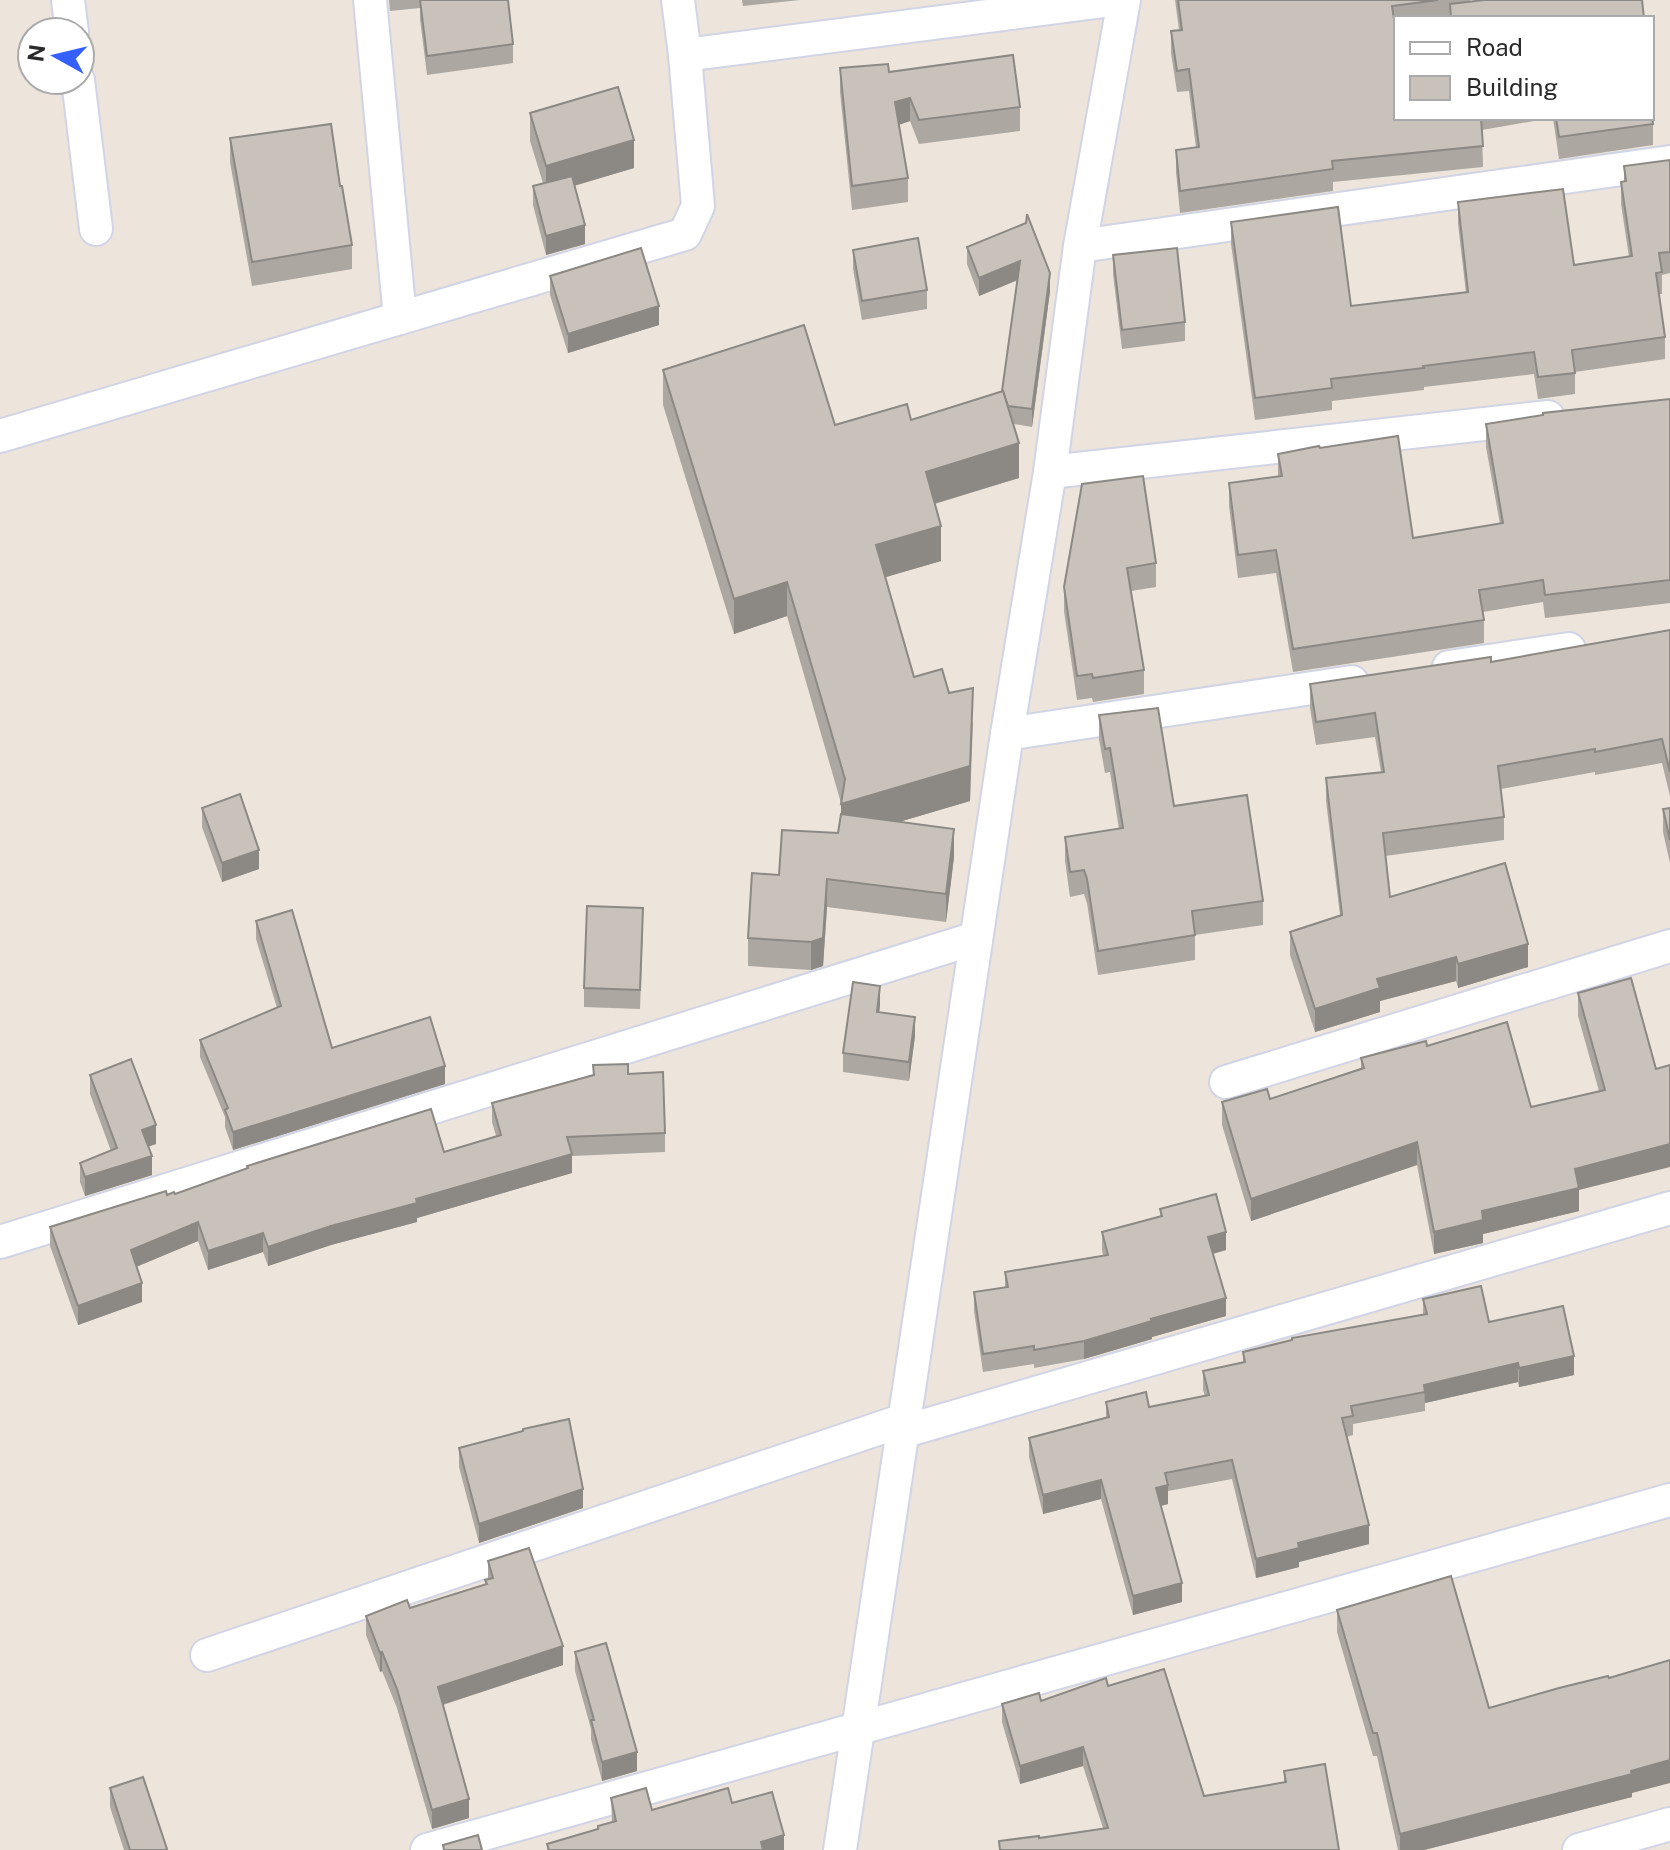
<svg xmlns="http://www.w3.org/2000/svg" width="1670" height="1850" font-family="'Public Sans',sans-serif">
<rect width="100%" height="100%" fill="#ede5db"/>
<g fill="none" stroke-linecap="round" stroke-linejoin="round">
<defs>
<g id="street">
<path d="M68 0 72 32"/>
<path d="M370 0 400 318"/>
<path d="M685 55 1112 0"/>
<path d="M78 80 96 229"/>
<path d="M1080 246 1670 162"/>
<path d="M0 436 685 234 698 206 685 55 678 0"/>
<path d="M1050 472 1548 417"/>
<path d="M1449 667 1569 649"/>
<path d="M1007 734 1352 682"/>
<path d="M1226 1082 1670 946"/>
<path d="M0 1242 976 938"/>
<path d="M902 1432 1670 1208"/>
<path d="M207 1655 904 1420"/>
<path d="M427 1850 1670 1500"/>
<path d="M840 1850 1007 734 1050 472 1080 246 1124 0"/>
<path d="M1579 1850 1670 1824"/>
</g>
</defs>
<use href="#street" stroke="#d0d4e4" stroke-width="36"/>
<use href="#street" stroke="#fff" stroke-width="32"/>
</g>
<g fill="#aca7a1">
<path d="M389 0H508L513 44V63L427 75 420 19V8L390 11Z"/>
<path d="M742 0H800L743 6Z"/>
<path d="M1175 0H1470V2L1644 18H1396V118H1551L1482 130 1483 167 1333 182V191L1180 213 1176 172V150L1196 148 1189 91 1177 92 1171 53V31L1179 30Z"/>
<path d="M840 68 889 72 1020 107V131L919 144 910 121 899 125 908 178V202L852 210 840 92Z"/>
<path d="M530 113 634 168 574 186 585 244 546 255 533 205V186L543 183 530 141Z"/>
<path d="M1553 118H1652L1653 124V145L1559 159Z"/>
<path d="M230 138 340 186 352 245V269L252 286 230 162Z"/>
<path d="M1670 160V273L1662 275V294H1659L1665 337V359L1575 372V394L1538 399 1534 374 1424 387V390L1332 401V410L1255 420 1231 244V222L1351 306 1466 293 1458 224V202L1574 265 1629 257 1621 204V182H1624V166Z"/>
<path d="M967 247 1050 291 1032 427 1014 424 1019 478 935 504 941 561 885 577 914 677 949 693 973 723 970 801 899 822 954 857 946 922 827 907 823 966 811 970 748 966V938L779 875 838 833 841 815V803L787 616 734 634 663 405V370L835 425 911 420 1002 391 1018 280 979 296 967 264Z"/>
<path d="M853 250 927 290V309L862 320 853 269Z"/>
<path d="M1113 255 1185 322V341L1122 349 1113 274Z"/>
<path d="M550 276 659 325 568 353 550 295Z"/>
<path d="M1670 399V603L1545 618 1543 602 1483 612 1484 620V643L1293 672 1276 573 1238 578 1229 506V483L1278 477V454L1320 448 1413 538 1500 524 1486 447V424Z"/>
<path d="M1082 484 1156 563V587L1131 591 1144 670V694L1093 702 1092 698 1077 700 1064 611V587Z"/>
<path d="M1670 630V796L1662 763 1595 775V772L1501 789 1504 817V840L1385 856 1390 897 1528 967 1458 988 1456 981 1380 1001V1012L1315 1032 1290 955V932L1340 915 1326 801V778L1381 772 1375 737 1316 745 1310 708V684L1491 662Z"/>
<path d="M1099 715 1174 806 1263 901V925L1195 935V960L1098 975 1087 903 1084 894 1070 897 1065 861V837L1119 829 1110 772 1105 773 1099 739Z"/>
<path d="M202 808 259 869 222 882 202 827Z"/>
<path d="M1670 808V863L1663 832V809Z"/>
<path d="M256 921 332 1048 445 1084 233 1150 225 1127V1117L200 1057V1040L277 1008 256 939Z"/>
<path d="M643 927 640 1009 584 1007V988Z"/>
<path d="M1578 993 1656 1069 1579 1190V1211L1483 1234V1243L1434 1254 1417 1165 1251 1221 1222 1125V1102L1270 1099 1361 1068V1058L1427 1046 1531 1107 1599 1091 1578 1016Z"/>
<path d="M880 1005 879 1012 915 1036 909 1081 843 1072V1053Z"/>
<path d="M628 1074 665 1133V1152L572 1156V1173L417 1218V1222L331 1245 268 1266 263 1252 208 1270 198 1241 136 1267 142 1302 78 1325 50 1246V1227L175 1194 247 1168V1166L444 1152 496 1136 492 1122V1103Z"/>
<path d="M90 1075 156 1144 148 1146 152 1175 85 1196 80 1182V1163L111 1151 90 1094Z"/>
<path d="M1160 1209 1226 1250 1213 1254 1226 1316 1152 1337V1339L1084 1359 1034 1368V1364L983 1372 974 1311V1292L1005 1287V1272L1103 1255 1102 1250V1232L1160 1217Z"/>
<path d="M1423 1299 1489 1322 1574 1375 1519 1387 1518 1382 1425 1403V1411L1353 1424V1435L1347 1437 1369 1544 1299 1562V1567L1256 1578 1232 1479 1168 1491V1504L1161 1506 1182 1602 1133 1615 1101 1499 1043 1514 1029 1457V1438L1106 1418V1402L1149 1407 1205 1396 1203 1390V1371L1243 1362V1352L1423 1314Z"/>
<path d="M459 1448 583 1508 479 1543 459 1467Z"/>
<path d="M488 1561 563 1665 443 1705 469 1818 432 1829 397 1708 382 1671 380 1672 366 1635V1616L410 1608 485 1585V1580L488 1579Z"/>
<path d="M1337 1610 1489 1708 1632 1793V1797L1424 1850H1398L1377 1756H1373L1337 1632Z"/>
<path d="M575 1652 637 1771 602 1781 591 1739V1729L575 1671Z"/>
<path d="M1108 1686 1204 1796 1284 1782V1771L1339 1850H999V1841L1039 1838 1103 1828 1083 1766 1020 1784 1002 1722V1704L1041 1701Z"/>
<path d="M110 1788 167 1850H124L110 1807Z"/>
<path d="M611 1798 652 1810 732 1803 784 1850H547V1844L598 1829V1826L612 1822Z"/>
</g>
<g fill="#8c8883">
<path d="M910 98V121L895 126V102Z"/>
<path d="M634 140V168L546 194V166Z"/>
<path d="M585 225V244L546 255V236Z"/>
<path d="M1020 261V279L979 296V278Z"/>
<path d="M1050 273V291L1032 427V409Z"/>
<path d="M659 306V325L568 353V334Z"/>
<path d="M1019 443V478L926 506V472Z"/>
<path d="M941 526V561L876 580V545Z"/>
<path d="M787 582V616L734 634V599Z"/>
<path d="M973 688 970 801 841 839V804Z"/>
<path d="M954 829V857L946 922V894Z"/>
<path d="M259 850V869L222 882V863Z"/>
<path d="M827 879V907L823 966 811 970V942Z"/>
<path d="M1528 944V967L1458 988V964Z"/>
<path d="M1456 957V981L1380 1001V1012L1315 1032V1009L1377 979Z"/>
<path d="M880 986V1005L877 1031V1012Z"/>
<path d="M915 1017V1036L909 1081V1062Z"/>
<path d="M445 1066V1084L233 1150V1132Z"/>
<path d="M156 1125V1144L142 1149V1130Z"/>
<path d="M1417 1142V1165L1251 1221V1199Z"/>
<path d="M1670 1144V1167L1579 1190V1211L1483 1234V1243L1434 1254V1232L1575 1169Z"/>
<path d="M572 1154V1173L417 1218V1222L331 1245 268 1266V1247L416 1199Z"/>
<path d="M152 1156V1175L85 1196V1177Z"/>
<path d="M198 1222V1241L131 1269V1250Z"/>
<path d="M1226 1232V1250L1208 1255V1237Z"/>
<path d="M263 1233V1252L208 1270V1251Z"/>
<path d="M142 1283V1302L78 1325V1306Z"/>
<path d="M1226 1298V1316L1152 1337V1339L1084 1359V1341L1151 1319Z"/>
<path d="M1574 1356V1375L1519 1387V1368Z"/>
<path d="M1518 1363V1382L1425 1403 1424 1385Z"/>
<path d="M1101 1480V1499L1043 1514V1495Z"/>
<path d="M1168 1485V1504L1156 1507V1488Z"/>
<path d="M583 1489V1508L479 1543V1524Z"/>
<path d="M1369 1525V1544L1299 1562V1567L1256 1578V1559L1298 1543Z"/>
<path d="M1182 1583V1602L1133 1615V1596Z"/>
<path d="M563 1646V1665L438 1706V1687Z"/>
<path d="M382 1652V1671L380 1672V1653Z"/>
<path d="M1083 1747V1766L1020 1784V1766Z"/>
<path d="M637 1752V1771L602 1781V1762Z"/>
<path d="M1670 1760V1783L1632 1793V1797L1424 1850H1400V1834Z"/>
<path d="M469 1799V1818L432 1829V1810Z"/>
<path d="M784 1835V1850H761V1842Z"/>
</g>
<g fill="#c8c2bb" stroke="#8c8883" stroke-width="2">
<path d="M420 0H508L513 44 427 56Z"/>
<path d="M1178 0H1438L1392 6 1396 32V118H1481L1483 146 1332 161 1333 169 1180 191 1176 150 1199 147 1189 69 1177 71 1171 31 1182 30Z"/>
<path d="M1484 0H1642L1644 18H1451L1450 4Z"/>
<path d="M1013 55 1020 107 919 120 910 98 895 102 908 178 852 186 840 68 888 64 889 72Z"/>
<path d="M618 87 634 140 546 166 530 113Z"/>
<path d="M1652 114 1653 124 1559 137 1556 118H1652Z"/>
<path d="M331 124 340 186H342L352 245 252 262 230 138Z"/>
<path d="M1670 160V252L1659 253 1662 272 1656 273 1665 337 1572 350 1575 373 1538 377 1534 352 1423 366 1424 368 1331 379 1332 388 1255 398 1231 222 1338 207 1351 306 1468 292 1458 202 1563 189 1574 265 1632 256 1621 182 1626 181 1624 166Z"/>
<path d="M572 176 585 225 546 236 533 186Z"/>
<path d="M1027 214 1050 273 1032 409 1008 406 1003 391H1002L1020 261 979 278 967 247 1026 223Z"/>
<path d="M918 238 927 290 862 301 853 250Z"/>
<path d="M641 248 659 306 568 334 550 276Z"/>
<path d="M1177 248 1185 322 1122 330 1113 255Z"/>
<path d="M804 325 835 425 907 404 911 420 1003 391 1019 443 926 472 941 526 876 545 914 677 942 669 949 693 973 688 970 766 841 804 845 779 787 582 734 599 663 370Z"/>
<path d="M1670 399V580L1545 595 1543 580 1479 590 1484 620 1293 649 1276 550 1238 555 1229 483 1282 476 1278 454 1319 446 1320 448 1398 436 1413 538 1503 523 1486 424 1543 415V413Z"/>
<path d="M1143 476 1156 563 1127 568 1144 670 1093 678 1092 674 1077 676 1064 587 1082 484Z"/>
<path d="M1670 630V772L1662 739 1595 752V749L1498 766 1504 817 1383 833 1390 897 1505 863 1528 944 1458 964 1456 957 1377 979 1380 988 1315 1009 1290 932 1342 915 1326 778 1384 772 1375 713 1316 722 1310 684 1491 657V662Z"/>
<path d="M1158 708 1174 806 1247 795 1263 901 1192 911 1195 935 1098 951 1087 879 1084 870 1070 872 1065 837 1123 828 1110 748 1105 749 1099 715Z"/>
<path d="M240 794 259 850 222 863 202 808Z"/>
<path d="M1670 808V840L1663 809Z"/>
<path d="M841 814 954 829 946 894 827 879 823 938 811 942 748 938 752 873 779 875 782 830 838 833Z"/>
<path d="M587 906 643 908 640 990 584 988Z"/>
<path d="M292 910 332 1048 430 1017 445 1066 233 1132 225 1110 228 1108 200 1040 281 1006 256 921Z"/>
<path d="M1631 978 1656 1069 1670 1065V1144L1575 1169 1579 1188 1482 1211 1483 1220 1434 1232 1417 1142 1251 1199 1222 1102 1267 1089 1270 1099 1364 1068 1361 1058 1426 1041 1427 1046 1507 1022 1531 1107 1605 1090 1578 993Z"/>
<path d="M853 982 880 986 877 1012 915 1017 909 1062 843 1053Z"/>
<path d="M131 1059 156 1125 142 1130 152 1156 85 1177 80 1163 117 1148 90 1075Z"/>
<path d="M628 1064V1074L663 1072 665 1133 567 1137 572 1154 416 1199 417 1203 331 1226 268 1247 263 1233 208 1251 198 1222 131 1250 142 1283 78 1306 50 1227 166 1191 167 1195 174 1192 175 1194 248 1168 247 1166 431 1109 444 1152 501 1135 492 1103 594 1075 593 1065Z"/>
<path d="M1216 1194 1226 1232 1208 1237 1226 1298 1151 1319 1152 1321 1084 1341 1034 1350V1346L983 1354 974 1292 1008 1287 1005 1272 1108 1255 1102 1232 1162 1216 1160 1209Z"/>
<path d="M1481 1286 1489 1322 1563 1306 1574 1356 1519 1368 1518 1363 1424 1385 1425 1392 1351 1406 1353 1416 1342 1418 1369 1525 1298 1543 1299 1548 1256 1559 1232 1460 1165 1473 1168 1485 1156 1488 1182 1583 1133 1596 1101 1480 1043 1495 1029 1438 1109 1417 1106 1402 1146 1392 1149 1407 1209 1395 1203 1371 1245 1362 1243 1352 1292 1340V1338L1427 1314 1423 1299Z"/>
<path d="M569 1419 583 1489 479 1524 459 1448 523 1431V1429Z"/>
<path d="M529 1548 563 1646 438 1687 469 1799 432 1810 397 1689 382 1652 380 1653 366 1616 407 1600 410 1608 487 1584 485 1580 493 1578 488 1561Z"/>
<path d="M1451 1576 1489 1708 1559 1688 1608 1676 1609 1678 1670 1660V1760L1631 1771 1632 1774 1400 1834 1377 1733H1373L1337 1610Z"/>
<path d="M606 1643 637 1752 602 1762 591 1720H594L575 1652Z"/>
<path d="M1164 1669 1204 1796 1286 1782 1284 1771 1325 1764 1339 1850H1000L999 1841 1039 1836V1838L1108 1828 1083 1747 1020 1766 1002 1704 1039 1693 1041 1701 1106 1678 1108 1686Z"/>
<path d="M143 1777 167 1849 165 1850H130L110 1788Z"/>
<path d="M646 1788 652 1810 728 1788 732 1803 772 1792 784 1835 761 1842 763 1850H549L547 1844 598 1829V1826L616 1821 611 1798Z"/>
<path d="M478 1835 482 1850H444L443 1845Z"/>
</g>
<rect x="1394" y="16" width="260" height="104" fill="#ffffff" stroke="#aaaaaa" stroke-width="2"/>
<rect x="1410" y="42" width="40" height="12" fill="#ffffff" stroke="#aaaaaa" stroke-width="2"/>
<text x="1466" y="56" font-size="24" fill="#2a2a2a">Road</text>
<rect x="1410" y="76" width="40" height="24" fill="#c8c2bb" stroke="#aaaaaa" stroke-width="2"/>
<text x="1466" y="96" font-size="24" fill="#2a2a2a">Building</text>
<g transform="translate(56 56) rotate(278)"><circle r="38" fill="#ffffff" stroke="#aaaaaa" stroke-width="2"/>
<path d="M0-6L14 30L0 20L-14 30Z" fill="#365fff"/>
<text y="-12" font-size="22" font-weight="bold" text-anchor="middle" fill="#2a2a2a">N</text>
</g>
</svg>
